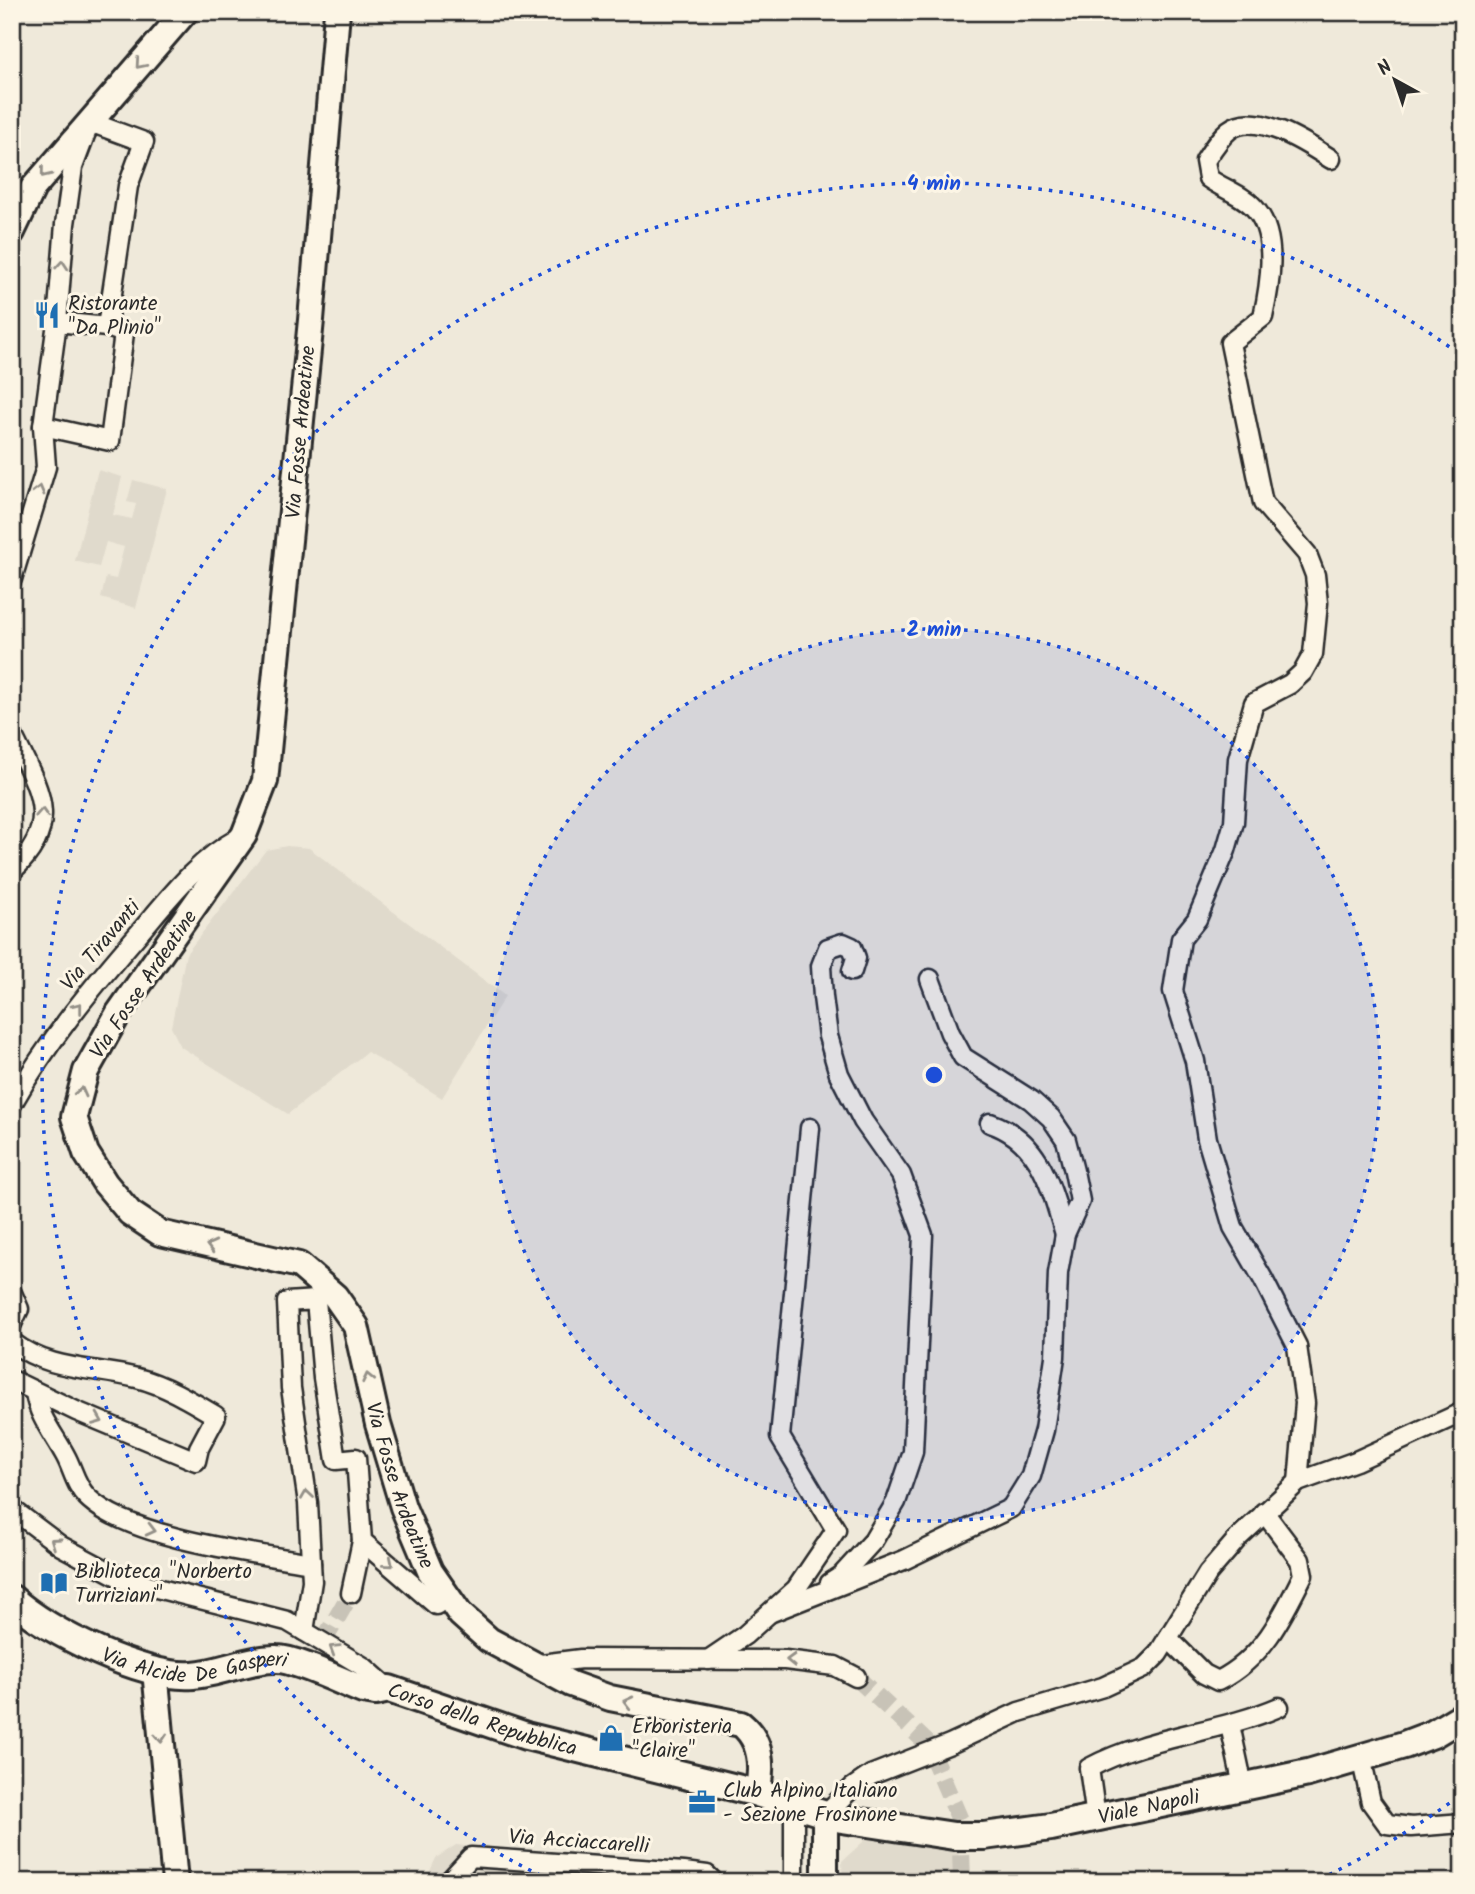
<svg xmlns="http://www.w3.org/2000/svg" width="1475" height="1894" font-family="Kalam,sans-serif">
<rect width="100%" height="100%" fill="#efe9da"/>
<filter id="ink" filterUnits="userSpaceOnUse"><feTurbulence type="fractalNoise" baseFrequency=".0143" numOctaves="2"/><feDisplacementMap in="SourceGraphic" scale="14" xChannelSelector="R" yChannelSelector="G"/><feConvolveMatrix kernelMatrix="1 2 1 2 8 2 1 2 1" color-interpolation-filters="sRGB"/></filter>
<g filter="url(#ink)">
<g fill="#e0dacc">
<path d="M98 470 122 477 113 515 132 519 136 504 127 502 133 480 167 489 136 608 101 598 106 577 116 579 124 547 106 542 99 567 75 561Z"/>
<path d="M287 846 309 848 505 996 442 1098 367 1052 288 1114 181 1047 171 1027 186 954 266 850Z"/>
<path d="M876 1830 959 1843 958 1882H843L842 1861Z"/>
<path d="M456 1845 649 1865 650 1882H425L436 1858Z"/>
</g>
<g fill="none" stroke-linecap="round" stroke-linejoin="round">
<g stroke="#c8c3b7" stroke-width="18" stroke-dasharray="18 9" stroke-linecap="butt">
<path d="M323 1642 351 1593"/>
<path d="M856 1677 927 1743 960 1820 962 1882"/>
</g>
<defs>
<g id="street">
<path d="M43 426 110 441 124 333 107 327"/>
<path d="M12 579 46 467 43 426 57 322 65 224 73 167 90 122 144 142 128 186 107 327 57 322"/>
<path d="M12 734C38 788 64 823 12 871"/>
<path d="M12 1104C47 1042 93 986 140 932 169 898 197 861 237 839"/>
<path d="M990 1123C1041 1140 1051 1188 1065 1234"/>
<path d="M12 1293 19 1309 12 1324"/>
<path d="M12 1342C49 1371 93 1367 137 1378 165 1385 191 1401 216 1416L199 1448 196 1461 76 1411 12 1380"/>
<path d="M35 1393C39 1417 53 1433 65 1455 73 1469 75 1485 87 1497 128 1538 253 1553 311 1563"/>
<path d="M1298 1482 1305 1403 1297 1346 1263 1279 1233 1227 1207 1139 1195 1061 1173 991 1181 939 1197 919 1226 850 1234 822 1238 759 1254 703 1290 684 1303 672 1313 654 1318 603 1315 575 1307 554 1263 503 1230 343 1263 317C1270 285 1278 238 1257 211 1246 196 1223 189 1208 178L1205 161C1212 150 1219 138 1229 130 1255 109 1308 144 1331 159"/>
<path d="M12 1509 61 1546 125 1580 287 1621 364 1667 389 1689"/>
<path d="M830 1583 841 1576 873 1541 896 1502 913 1452 923 1235 901 1175 863 1121 839 1074 828 1036 823 997 821 966 828 948 843 943 852 947 856 958 852 971"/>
<path d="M351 1593 362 1541"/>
<path d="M772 1612 904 1560 1011 1508 1031 1476 1044 1430 1055 1357 1058 1273 1065 1234 1080 1201 1074 1171 1066 1140 1051 1118 1031 1100 963 1057 950 1033 930 979"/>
<path d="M304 1631 312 1581 308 1503 291 1388 287 1302 316 1300 323 1378 336 1460 356 1458 362 1541 436 1605 447 1597"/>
<path d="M1168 1638 1204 1674 1218 1681C1262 1659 1282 1618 1303 1575L1300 1560 1264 1512"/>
<path d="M708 1660 745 1635 796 1589 836 1530 780 1437 810 1128"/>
<path d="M533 1665 581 1659 785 1660 835 1666 856 1677"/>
<path d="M1230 1725 1243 1786"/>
<path d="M1361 1757 1371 1802 1387 1824 1411 1827 1463 1823"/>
<path d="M794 1804V1882"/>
<path d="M825 1814 852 1788 871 1775 950 1744 1019 1712 1103 1687 1144 1668 1158 1654 1208 1573 1239 1537 1298 1482 1356 1461 1463 1412"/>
<path d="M1096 1818 1089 1768C1148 1736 1218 1733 1279 1707"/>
<path d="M448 1882 471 1857 684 1872 707 1875 714 1882"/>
</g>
<g id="secondary">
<path id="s1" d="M337 12 311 320 265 781 244 835 118 1014 86 1071 74 1117 86 1153 105 1183 130 1213 160 1233 299 1265 335 1296 356 1326 378 1424 403 1507 430 1571 460 1614 489 1640 571 1684 610 1698 741 1724C762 1741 763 1767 757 1793"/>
<path d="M12 232 33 188 185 12"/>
<path d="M155 1670 175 1882"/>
<path d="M825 1814V1882"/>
</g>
<g id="primary">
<path id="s2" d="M12 1599C47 1632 145 1679 193 1675 221 1673 249 1658 277 1659 296 1659 342 1682 363 1690L375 1692 389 1689 526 1736 757 1793 842 1819 954 1836H984L1051 1827 1308 1773 1404 1745 1433 1734 1463 1716"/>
</g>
</defs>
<use href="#street" stroke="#2b2b2b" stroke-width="23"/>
<use href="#secondary" stroke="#2b2b2b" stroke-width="30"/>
<use href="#primary" stroke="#2b2b2b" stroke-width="32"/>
<use href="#street" stroke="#fcf5e5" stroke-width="18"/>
<use href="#secondary" stroke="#fcf5e5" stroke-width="24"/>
<use href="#primary" stroke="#fcf5e5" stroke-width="26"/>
</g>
<defs><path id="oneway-chevron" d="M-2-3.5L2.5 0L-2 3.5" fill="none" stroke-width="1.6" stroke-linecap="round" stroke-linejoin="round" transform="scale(1.75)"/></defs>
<g stroke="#949088">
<use href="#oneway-chevron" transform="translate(140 64) rotate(131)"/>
<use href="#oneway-chevron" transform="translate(45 173) rotate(129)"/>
<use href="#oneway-chevron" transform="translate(62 265) rotate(-85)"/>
<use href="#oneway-chevron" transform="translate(39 490) rotate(-75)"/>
<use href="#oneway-chevron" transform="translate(42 813) rotate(-87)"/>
<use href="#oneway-chevron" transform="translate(78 1007) rotate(-52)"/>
<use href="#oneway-chevron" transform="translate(81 1092) rotate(-76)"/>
<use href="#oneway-chevron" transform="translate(211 1246) rotate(-166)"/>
<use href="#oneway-chevron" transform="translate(368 1378) rotate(-102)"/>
<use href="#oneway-chevron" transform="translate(98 1420) rotate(22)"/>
<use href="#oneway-chevron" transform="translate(307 1495) rotate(-98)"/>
<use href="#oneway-chevron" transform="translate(151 1530) rotate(14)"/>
<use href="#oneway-chevron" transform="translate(55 1542) rotate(-145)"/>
<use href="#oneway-chevron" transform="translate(389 1563) rotate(40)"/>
<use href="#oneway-chevron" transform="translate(334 1649) rotate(-148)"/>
<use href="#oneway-chevron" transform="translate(791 1660) rotate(-178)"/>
<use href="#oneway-chevron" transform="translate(628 1702) rotate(-166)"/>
<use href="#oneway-chevron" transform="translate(161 1738) rotate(85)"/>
</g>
</g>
<circle cx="934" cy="1075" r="446" fill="#1d4ed8" fill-opacity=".12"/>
<g fill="none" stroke="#1d4ed8" stroke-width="3.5" stroke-dasharray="3.5 7">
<circle cx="934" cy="1075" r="446"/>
<path d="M1458 1797A892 892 0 0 1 1318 1880M550 1880A892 892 0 1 1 1458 353"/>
</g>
<defs>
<symbol id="restaurant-bare" viewBox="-9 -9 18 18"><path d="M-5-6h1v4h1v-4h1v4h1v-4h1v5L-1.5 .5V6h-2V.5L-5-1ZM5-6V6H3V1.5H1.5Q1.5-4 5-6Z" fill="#1f6fb2" stroke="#fcf5e5" stroke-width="2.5" paint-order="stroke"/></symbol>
<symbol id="library-bare" viewBox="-9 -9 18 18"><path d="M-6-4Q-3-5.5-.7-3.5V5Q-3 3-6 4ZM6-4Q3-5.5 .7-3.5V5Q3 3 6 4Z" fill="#1f6fb2" stroke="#fcf5e5" stroke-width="2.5" paint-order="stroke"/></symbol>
<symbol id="shop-bare" viewBox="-9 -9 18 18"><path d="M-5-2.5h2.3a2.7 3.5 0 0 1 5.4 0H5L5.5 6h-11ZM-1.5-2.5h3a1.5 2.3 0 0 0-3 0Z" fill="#1f6fb2" stroke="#fcf5e5" stroke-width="2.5" paint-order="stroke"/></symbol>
<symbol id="office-bare" viewBox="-9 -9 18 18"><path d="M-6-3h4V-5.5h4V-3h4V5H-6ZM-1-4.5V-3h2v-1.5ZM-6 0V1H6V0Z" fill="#1f6fb2" stroke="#fcf5e5" stroke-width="2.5" paint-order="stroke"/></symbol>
</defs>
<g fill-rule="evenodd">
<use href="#restaurant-bare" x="28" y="296" width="38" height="38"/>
<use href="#library-bare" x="35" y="1564" width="38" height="38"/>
<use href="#shop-bare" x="592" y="1719" width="38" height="38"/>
<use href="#office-bare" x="683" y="1783" width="38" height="38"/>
</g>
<g text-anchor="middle" stroke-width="6" stroke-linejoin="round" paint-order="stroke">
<g font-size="21" fill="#2b2b2b" stroke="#fcf5e5" text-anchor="start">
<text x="68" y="310">Ristorante<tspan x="68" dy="24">"Da Plinio"</tspan></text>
<text x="75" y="1578">Biblioteca "Norberto<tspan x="75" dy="24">Turriziani"</tspan></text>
<text x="632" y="1733">Erboristeria<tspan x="632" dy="24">"Claire"</tspan></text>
<text x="723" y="1797">Club Alpino Italiano<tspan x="723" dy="24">- Sezione Frosinone</tspan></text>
</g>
<g font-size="21" fill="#2b2b2b" stroke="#fcf5e5">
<text transform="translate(300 432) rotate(-85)" y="7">Via Fosse Ardeatine</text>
<text transform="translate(100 945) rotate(-50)" y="7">Via Tiravanti</text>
<text transform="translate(143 984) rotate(-56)" y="7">Via Fosse Ardeatine</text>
<text dy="7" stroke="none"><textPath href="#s1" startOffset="1703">Via Fosse Ardeatine</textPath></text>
<text dy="7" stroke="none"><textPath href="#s2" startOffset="201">Via Alcide De Gasperi</textPath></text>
<text dy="7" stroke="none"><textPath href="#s2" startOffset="502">Corso della Repubblica</textPath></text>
<text dy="7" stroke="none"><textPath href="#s2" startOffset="1186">Viale Napoli</textPath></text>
<text transform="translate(579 1841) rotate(4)" y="7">Via Acciaccarelli</text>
</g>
</g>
<circle cx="934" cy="1075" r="10" fill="#1d4ed8" stroke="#fcf5e5" stroke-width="3.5"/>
<g font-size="21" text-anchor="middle" font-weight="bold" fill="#1d4ed8" stroke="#fcf5e5" stroke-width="6" stroke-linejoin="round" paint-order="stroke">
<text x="934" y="190">4 min</text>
<text x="934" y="636">2 min</text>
</g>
<rect width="1475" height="1894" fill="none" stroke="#fcf5e5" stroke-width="42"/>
<rect x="21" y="21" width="1433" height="1852" fill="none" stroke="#2b2b2b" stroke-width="2.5" filter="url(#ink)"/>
<g transform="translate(1395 80) rotate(320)" stroke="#fcf5e5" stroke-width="5" paint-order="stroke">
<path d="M0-5L12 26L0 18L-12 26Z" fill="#2b2b2b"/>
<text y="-10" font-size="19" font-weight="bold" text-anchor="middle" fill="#2b2b2b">N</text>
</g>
</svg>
